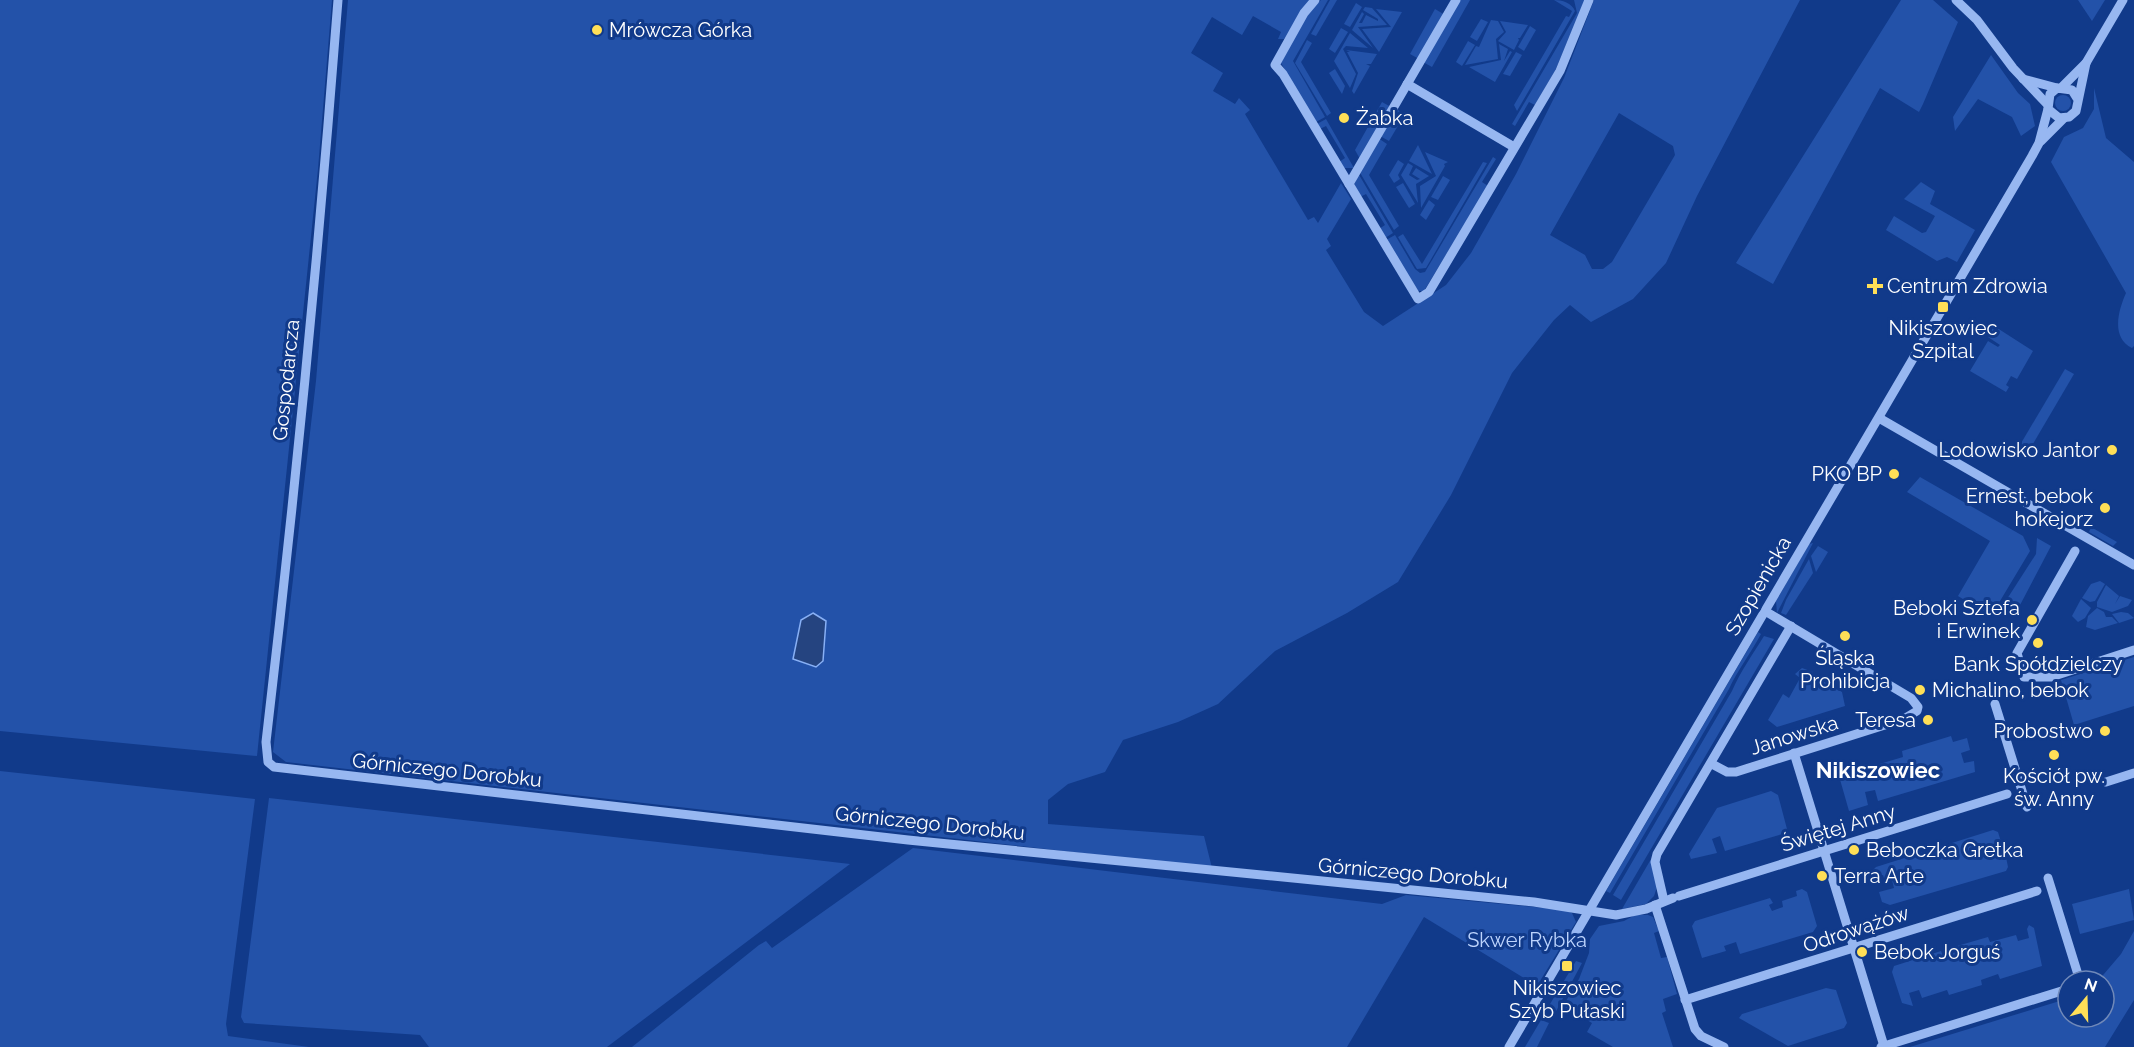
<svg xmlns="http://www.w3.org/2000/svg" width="2134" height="1047" font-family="Raleway,sans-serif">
<rect width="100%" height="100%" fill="#113a8a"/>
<g fill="#2352a9" fill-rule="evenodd">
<path d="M0 0H332L318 169 257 756 0 731Z"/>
<path d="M348 0H1311L1284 39H1278L1281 32 1253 16 1242 35 1212 17 1191 53 1223 73 1213 91 1235 104 1239 98 1250 110 1245 114 1308 220 1314 217 1318 223 1341 183 1351 199 1327 239 1331 246 1326 250 1364 312 1383 326 1446 285 1471 253 1516 174 1564 78 1594 0H1800L1697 196 1666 263 1633 299 1591 322 1570 305 1554 320 1512 373 1451 495 1398 582 1347 613 1275 651 1218 704 1178 722 1123 740 1105 772 1068 784 1048 800V824L1204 836 1212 868 286 762 273 752 316 381ZM1619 113 1673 146 1675 155 1612 262 1603 269H1592L1585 255 1550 235Z"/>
<path d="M1321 0H1328L1293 61 1325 117 1316 122 1281 63 1308 13Z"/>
<path d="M1330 0H1337L1316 36 1311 34Z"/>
<path d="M1459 0H1470L1432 67 1423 62Z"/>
<path d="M1554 0C1562 0 1572 3 1575 11L1517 111 1514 105 1566 16 1569 17 1572 11Z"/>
<path d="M1574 0H1585L1555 71 1535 105 1529 102 1515 126 1512 124 1577 13Z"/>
<path d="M1901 0H1933L1958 22 1923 104 1919 112 1880 88 1773 284 1736 263Z"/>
<path d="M2078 0H2105L2092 21Z"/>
<path d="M1356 3 1362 7 1350 27 1344 24Z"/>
<path d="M1365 7 1372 8 1387 25 1358 27 1373 48 1352 30 1362 12 1364 14 1359 23H1362L1366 15 1378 21V19L1363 10Z"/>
<path d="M1376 9 1402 12 1379 52 1362 29 1391 27Z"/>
<path d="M1435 9 1445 15 1419 59 1410 54Z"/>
<path d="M1481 19 1488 22 1477 41 1470 37Z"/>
<path d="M1491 20 1498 21 1504 32 1496 39 1498 59 1465 65 1476 46 1479 47Z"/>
<path d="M1500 21 1528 25 1520 38H1518L1519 40 1514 50 1498 41 1506 32Z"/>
<path d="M1530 26 1536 30 1524 51 1518 47Z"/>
<path d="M1341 28 1348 32 1335 53 1329 49Z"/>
<path d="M1350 33 1368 48 1346 46 1343 49 1356 74 1350 88 1334 61Z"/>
<path d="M1307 40 1312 43 1301 62 1331 113 1327 116 1295 63Z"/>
<path d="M1468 41 1475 45 1462 66 1456 62Z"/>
<path d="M1499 44 1508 49 1504 61 1510 51 1512 52 1495 82 1469 67 1501 60Z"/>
<path d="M1346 50 1377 54 1371 64H1366L1370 66 1354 94 1352 91 1358 73 1347 52H1350Z"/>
<path d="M1516 52 1522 55 1510 76 1503 74Z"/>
<path d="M1991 55 2018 93 2030 104 2035 126 2021 136 2012 117 1978 99 1955 131 1953 117Z"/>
<path d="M1335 69 1345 86 1342 94 1329 73Z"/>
<path d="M2094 88 2106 138 2134 162V346L2132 348C2110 337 2119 309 2126 293L2051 162 2064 137 2083 128 2094 109Z"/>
<circle cx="2063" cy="103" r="8"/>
<path d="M1382 102 1391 107 1360 159 1355 150Z"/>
<path d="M1396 109 1405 114 1389 141 1380 136Z"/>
<path d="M1326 119 1354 168H1344L1339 162 1345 158 1326 126 1320 129 1317 124Z"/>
<path d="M1378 138 1387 144 1369 175 1399 226 1394 230 1359 171Z"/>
<path d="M1418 145 1432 174 1409 161Z"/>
<path d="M1425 152 1448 162 1444 164 1445 166 1421 208 1420 186 1436 176Z"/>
<path d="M1493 157 1496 159 1482 182 1488 186 1424 291H1418L1386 240 1395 235 1415 269 1420 273 1425 272Z"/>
<path d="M1398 160 1404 164 1398 175 1400 179 1394 183 1389 175Z"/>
<path d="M1483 162 1487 163 1426 268 1417 269 1398 237 1403 234 1422 264Z"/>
<path d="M1408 163 1413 166 1409 175 1417 180 1420 179 1412 174 1416 168 1429 176 1416 184 1418 203 1401 175Z"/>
<path d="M1358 173 1393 233 1385 238 1379 229 1385 225 1366 194 1360 197 1354 186Z"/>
<path d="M1443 176 1450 180 1438 200 1431 197Z"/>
<path d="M1921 182 1935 191 1930 204 1975 230 1957 262 1947 257 1937 261 1886 230 1894 216 1922 233 1926 232 1935 216 1904 199Z"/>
<path d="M1403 183 1415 204 1409 208 1396 187Z"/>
<path d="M1429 200 1435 205 1426 220 1420 215Z"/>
<path d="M1994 326 2033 351 2017 379 2011 376 2006 385 2009 387 2006 392 1970 371 1988 341 1998 347 2000 345 1988 337Z"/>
<path d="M2065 369 2074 374 2027 454 2017 450Z"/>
<path d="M1920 477 2023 536 2030 551 1991 616 1958 596 1990 541 1907 492Z"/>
<path d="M2091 527 2117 542 2113 546 2089 532Z"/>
<path d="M2037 538 2051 546 2019 607 2007 599 2036 554Z"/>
<path d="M1813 543 1777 613 1776 601 1809 544Z"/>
<path d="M1818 546 1828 552 1816 572 1811 556Z"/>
<path d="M1809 559 1813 573 1786 615 1781 613 1786 600Z"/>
<path d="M2100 581 2105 584 2095 601 2090 602 2082 598 2091 584Z"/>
<path d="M2106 585 2119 596 2115 604 2120 596 2132 600 2128 606 2112 612 2097 607V602Z"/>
<path d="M2081 599 2091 608 2085 618 2078 622 2072 616Z"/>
<path d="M2097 608 2104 612 2106 617H2112L2118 623 2095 630 2086 627 2088 616Z"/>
<path d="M2121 612 2128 613 2134 618 2119 623 2112 614Z"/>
<path d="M1758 632 1761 634C1751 653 1737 671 1729 689L1610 893 1606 891Z"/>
<path d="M1764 636 1774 639 1621 900 1613 895 1732 691C1740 672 1753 654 1764 636Z"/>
<path d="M2134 657V706L2074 725 2061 680Z"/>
<path d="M1802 668 1813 672 1812 675 1842 692 1845 706 1777 727 1768 720 1783 694 1789 698 1800 678 1795 674Z"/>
<path d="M1951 736 1953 742 1967 738 1970 750 1961 753 1964 763 1974 761 1975 772 1878 801 1875 790 1865 792 1868 805 1849 811 1839 776 1903 757 1902 751Z"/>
<path d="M1708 761 1655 855 1657 887 1654 896 1646 904 1622 909Z"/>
<path d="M0 771 255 799 226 1024 228 1036 309 1047H0Z"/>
<path d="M1771 791 1778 795 1787 829 1786 833 1725 851 1720 836 1712 839 1717 853 1691 859 1689 854 1717 808Z"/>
<path d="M269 798 807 859 850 864 607 1047H429L420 1035 244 1023 241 1017Z"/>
<path d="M1993 830 1998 832 2002 845 1986 849 1988 857 2005 852 2008 867 2006 871 1890 905 1882 902 1879 892 1894 888 1892 880 1885 881 1883 875 1875 877 1873 870 1876 867Z"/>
<path d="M913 848 1382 904 1406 895 1566 910 1572 913 1576 922 1537 986 1424 917 1347 1047H632L759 945 766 941 772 948Z"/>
<path d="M1802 889 1807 892 1817 926 1813 932 1740 954 1736 942 1724 946 1726 951 1702 958 1692 926 1695 921 1770 898 1773 903 1769 905 1772 911 1783 907 1782 901 1797 896 1796 891Z"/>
<path d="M2129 889 2134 920 2080 934 2072 904Z"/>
<path d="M1635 915H1648L1653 917 1659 931 1654 933 1661 958 1667 957 1677 994 1663 999 1666 1011 1662 1013 1673 1047H1613L1587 1032 1592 1023 1563 1006 1579 979 1589 953 1590 939 1599 926 1624 921Z"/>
<path d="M2029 925 2034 928 2042 966 2000 979 1998 974 1981 980 1982 985 1949 995 1947 990 1922 998 1919 990 1909 993 1913 1006 1902 1003 1892 972 1894 966 1941 951 1943 956 1959 951 1957 946 1988 937 1990 942 2016 935 2018 941 2029 938 2027 929Z"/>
<path d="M2134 931V1000L2105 1047H1910L2063 1000 2068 1017H2104V981H2098L2121 954Z"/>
<path d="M1576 961 1582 963 1554 1015 1547 1009Z"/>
<path d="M1826 988 1836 990 1847 1023 1844 1028 1788 1046 1739 1018 1742 1014Z"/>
<path d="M1541 1020 1549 1023 1537 1047H1525Z"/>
</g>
<path fill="#254480" stroke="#88b0f5" stroke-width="1.5" d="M813 613 826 621 823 661 816 667 793 659 801 620Z"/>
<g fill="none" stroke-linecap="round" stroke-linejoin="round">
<g stroke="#97b7f1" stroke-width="9">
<path d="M338 0C319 248 295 495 266 742L268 762 274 767 908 840 1534 902 1616 915 1646 909 1673 898"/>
<path d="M1315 0 1304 13 1275 65 1283 74 1418 299 1429 292 1560 71 1589 0"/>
<path d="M1956 0 1977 20 2013 68 2047 104"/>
<path d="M2023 79 2057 88"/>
<path d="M1407 84 1514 147"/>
<path d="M2062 87 2086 63 2123 0"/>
<path d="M2077 98 2072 90 2057 88 2050 94 2048 109 2059 118 2069 117 2076 111 2086 63"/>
<path d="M2041 141 2064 118"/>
<path d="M1349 184 1456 0"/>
<path d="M1879 418 2134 565"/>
<path d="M2075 551 2017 653 2024 677H2051L2134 650"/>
<path d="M1765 611 1911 698 1918 707 1917 711 1902 720"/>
<path d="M1995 704 2027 807"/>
<path d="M1794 753 1884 1046"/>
<path d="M1712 764 1727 772H1736L1888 724"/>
<path d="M2106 782 2134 773"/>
<path d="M2048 878 2080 981"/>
<path d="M1679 896 2007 794"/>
<path d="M1664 901 1655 862 1657 854 1791 626"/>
<path d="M1655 905 1695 1029 1701 1036 1724 1047"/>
<path d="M1685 1000 2037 891"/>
<path d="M1509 1047 2032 156 2039 143 2048 109"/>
<path d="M1881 1047 2068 989"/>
</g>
</g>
<g fill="#ffdf57" stroke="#113a8a" stroke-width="2">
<circle cx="597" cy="30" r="6"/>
<circle cx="1344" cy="118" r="6"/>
<path d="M1872 277h6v6h6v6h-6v6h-6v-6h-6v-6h6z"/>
<rect x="1937" y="301" width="12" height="12" rx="3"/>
<circle cx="2112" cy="450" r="6"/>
<circle cx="1894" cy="474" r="6"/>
<circle cx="2105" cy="508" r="6"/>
<circle cx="2032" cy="620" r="6"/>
<circle cx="1845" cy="636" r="6"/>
<circle cx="2038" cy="643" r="6"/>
<circle cx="1920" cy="690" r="6"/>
<circle cx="1928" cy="720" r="6"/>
<circle cx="2105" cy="731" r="6"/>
<circle cx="2054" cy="755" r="6"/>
<circle cx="1854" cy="850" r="6"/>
<circle cx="1822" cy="876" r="6"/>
<circle cx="1862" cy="952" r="6"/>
<rect x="1561" y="960" width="12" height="12" rx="3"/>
</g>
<g text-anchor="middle" stroke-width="6" stroke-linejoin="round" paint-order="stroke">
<g font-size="20" fill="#fff" stroke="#113a8a" text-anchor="start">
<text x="609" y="37">Mrówcza Górka</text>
<text x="1356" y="125">Żabka</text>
<text x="1887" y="293">Centrum Zdrowia</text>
<text x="1943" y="335" text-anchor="middle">Nikiszowiec<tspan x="1943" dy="23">Szpital</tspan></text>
<text x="2100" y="457" text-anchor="end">Lodowisko Jantor</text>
<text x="1882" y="481" text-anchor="end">PKO BP</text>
<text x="2093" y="503" text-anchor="end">Ernest, bebok<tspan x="2093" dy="23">hokejorz</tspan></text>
<text x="2020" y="615" text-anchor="end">Beboki Sztefa<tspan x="2020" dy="23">i Erwinek</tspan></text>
<text x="1845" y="665" text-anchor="middle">Śląska<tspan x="1845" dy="23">Prohibicja</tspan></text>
<text x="2038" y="671" text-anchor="middle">Bank Spółdzielczy</text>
<text x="1932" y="697">Michalino, bebok</text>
<text x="1916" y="727" text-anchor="end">Teresa</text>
<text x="2093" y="738" text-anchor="end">Probostwo</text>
<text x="2054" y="783" text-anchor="middle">Kościół pw.<tspan x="2054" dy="23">św. Anny</tspan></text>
<text x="1866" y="857">Beboczka Gretka</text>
<text x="1834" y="883">Terra Arte</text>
<text x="1874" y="959">Bebok Jorguś</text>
<text x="1567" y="995" text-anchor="middle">Nikiszowiec<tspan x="1567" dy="23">Szyb Pułaski</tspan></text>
</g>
<g font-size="20" fill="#fff" stroke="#113a8a">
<text transform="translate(286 380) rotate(-84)" y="7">Gospodarcza</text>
<text transform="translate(1758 586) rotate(-60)" y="7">Szopienicka</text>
<text transform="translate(1794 735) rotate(-17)" y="7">Janowska</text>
<text transform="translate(447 770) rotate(6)" y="7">Górniczego Dorobku</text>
<text transform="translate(930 823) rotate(6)" y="7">Górniczego Dorobku</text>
<text transform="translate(1838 828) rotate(-17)" y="7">Świętej Anny</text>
<text transform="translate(1413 873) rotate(5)" y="7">Górniczego Dorobku</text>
<text transform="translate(1856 929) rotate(-18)" y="7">Odrowążów</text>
</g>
<g font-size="20" fill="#bdd4fd" stroke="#113a8a">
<text x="1527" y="947">Skwer Rybka</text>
</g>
<g font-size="22" font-weight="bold" fill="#fff" stroke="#113a8a">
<text x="1878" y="778">Nikiszowiec</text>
</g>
</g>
<g transform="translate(2086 999) rotate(19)"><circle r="28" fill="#113a8a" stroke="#7089b9" stroke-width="1.5"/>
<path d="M0-4.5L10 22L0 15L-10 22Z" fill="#ffdf57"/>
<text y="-9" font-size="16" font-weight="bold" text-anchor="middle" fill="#ffffff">N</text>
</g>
</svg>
